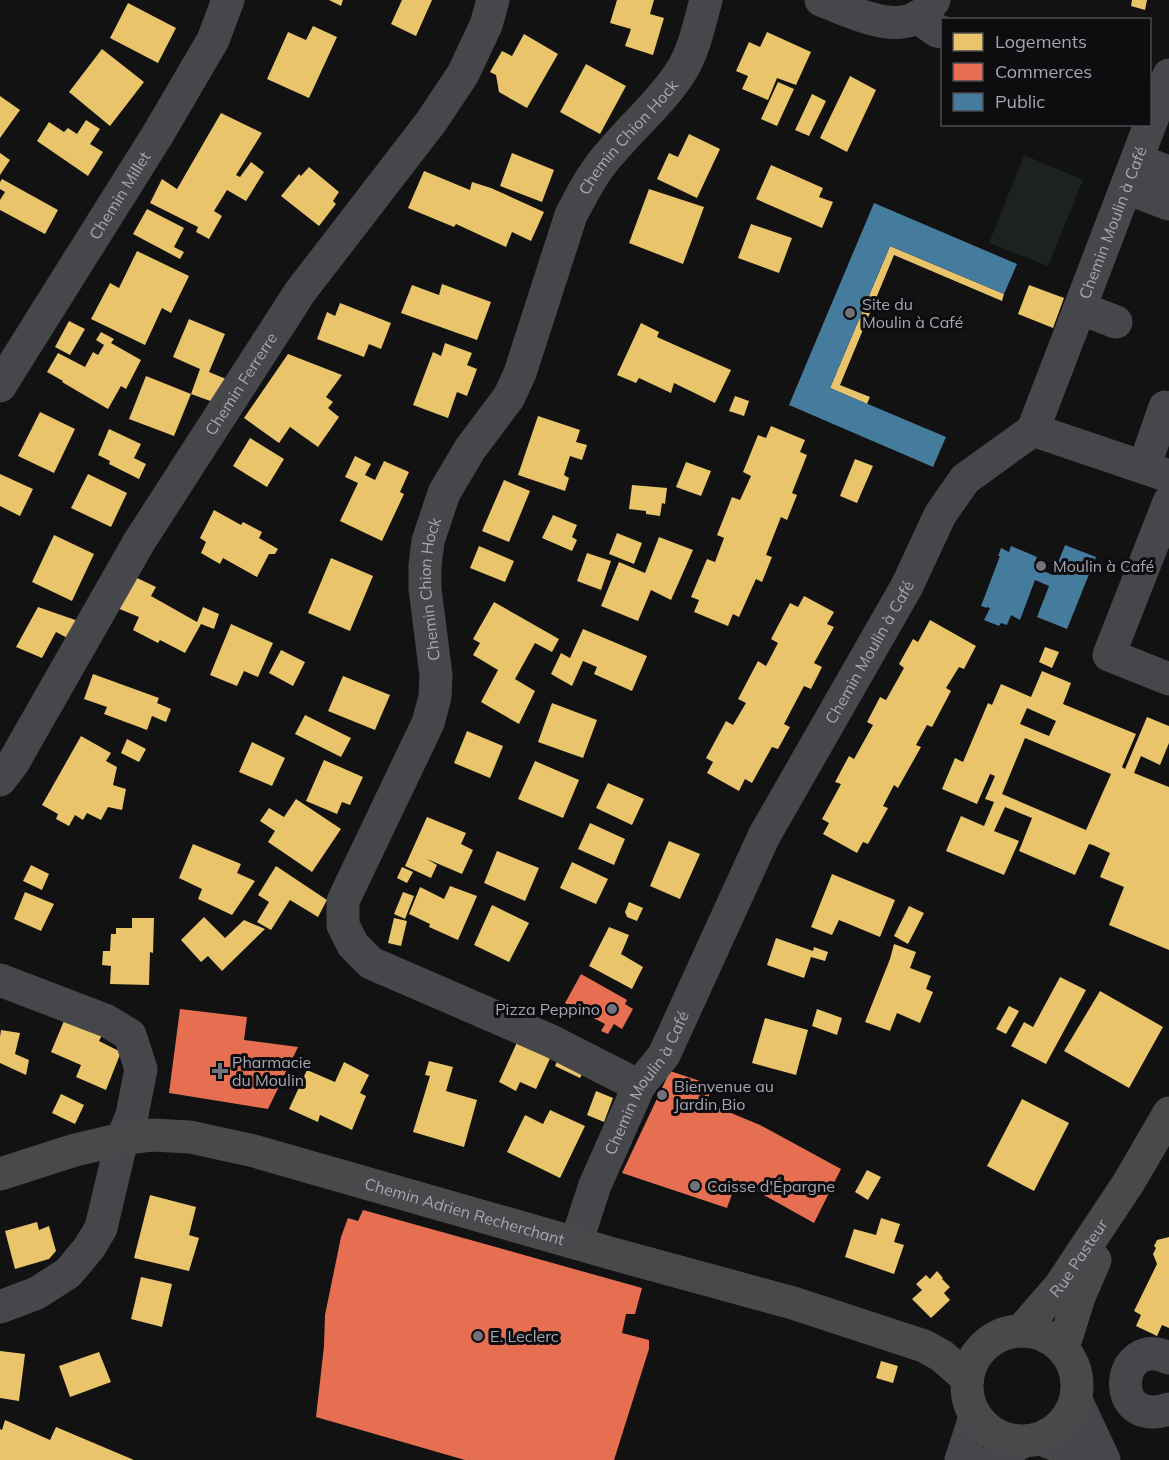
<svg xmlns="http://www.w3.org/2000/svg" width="1169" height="1460" font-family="Mulish,sans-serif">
<rect width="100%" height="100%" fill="#121212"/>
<path fill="#1c221e" d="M1024 155 1083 180 1048 266 989 243Z"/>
<g fill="#e9c46a" fill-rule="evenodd">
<path d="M329 0H343L341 6Z"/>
<path d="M402 0H432L416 36 391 24Z"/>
<path d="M617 0H654L650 14 664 18 653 55 625 46 631 29 610 23Z"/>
<path d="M1132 0H1147L1145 10 1131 6Z"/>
<path d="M128 3 176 28 158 63 110 38Z"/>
<path d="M313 26 337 37 309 98 267 79 288 32 306 40Z"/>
<path d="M767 32 811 52 796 85 777 78 768 100 742 89 748 76 736 71 749 42 760 47Z"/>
<path d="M524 34 558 54 527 108 499 92 496 75 490 72 502 51 512 56Z"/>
<path d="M102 49 144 82 110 126 69 92Z"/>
<path d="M586 64 626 86 600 134 560 112Z"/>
<path d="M850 76 876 90 847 152 820 138Z"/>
<path d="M778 82 794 89 777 126 761 119Z"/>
<path d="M812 94 826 101 809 136 795 130Z"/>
<path d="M0 96 20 110 0 138Z"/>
<path d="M221 113 262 133 236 175 240 177 251 162 264 172 246 201 227 190 214 211 222 216 209 239 196 232 198 227 150 203 162 179 177 189Z"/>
<path d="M86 120 100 129 90 144 103 152 88 176 37 141 49 122 64 132 68 128 77 134Z"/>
<path d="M689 134 720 149 697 198 657 179 669 153 678 157Z"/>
<path d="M0 153 10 160 0 175Z"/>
<path d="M512 153 554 170 542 202 500 186Z"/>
<path d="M771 165 823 188 819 197 833 202 822 228 756 199Z"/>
<path d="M309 167 339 192 333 201 336 204 319 226 281 196 299 174 301 176Z"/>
<path d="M424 171 470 190 472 182 491 188 544 212 531 241 512 232 506 247 456 224 454 227 408 208Z"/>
<path d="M2 179 58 210 45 234 0 210V200L5 192 0 189V182Z"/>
<path d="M649 189 704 207 683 264 629 243Z"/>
<path d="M147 209 184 228 174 247 184 252 180 259 133 234Z"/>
<path d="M751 224 792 238 779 273 738 258Z"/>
<path d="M890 246 1004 294 1002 301 894 255 840 385 870 397 867 404 830 388Z"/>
<path d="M137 251 189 276 171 313 162 308 145 345 91 319 110 283 119 288Z"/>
<path d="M442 284 491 302 477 340 401 313 412 285 439 295Z"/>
<path d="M1029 285 1064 298 1053 328 1018 314Z"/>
<path d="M340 303 391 323 381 349 369 344 364 357 317 339 327 312 335 316Z"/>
<path d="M189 319 225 334 209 372 231 381 216 403 191 394 200 369 173 357Z"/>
<path d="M69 321 85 329 70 355 55 347Z"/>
<path d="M641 323 659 332 657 337 731 370 715 403 674 383 671 393 639 378 636 383 617 375Z"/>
<path d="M101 332 114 339 111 343 141 360 126 389 121 386 108 409 62 382 63 381 47 372 58 353 85 367 93 352 98 355 104 345 96 340Z"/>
<path d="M445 343 472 353 467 365 477 369 467 396 457 392 448 418 413 405 433 352 441 356Z"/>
<path d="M288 354 342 375 326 397 333 402 328 408 339 417 318 447 290 427 279 443 244 418Z"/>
<path d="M146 376 191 394 174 436 129 419Z"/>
<path d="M735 396 749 401 744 416 729 411Z"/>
<path d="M40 412 75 429 54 473 18 456Z"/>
<path d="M538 416 580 430 576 442 587 445 582 460 570 456 564 475 569 478 565 491 518 475Z"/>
<path d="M771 426 805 440 800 452 807 455 792 493 797 495 787 520 781 517 766 555 772 557 762 582 756 579 739 617 733 614 728 626 694 612 699 600 691 597 707 559 715 562 724 538 717 535 732 497 740 500 751 476 743 472 758 435 766 438Z"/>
<path d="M109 429 141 444 134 458 146 464 139 479 109 464 110 461 98 455Z"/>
<path d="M250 438 284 459 267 487 233 466Z"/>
<path d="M355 456 371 464 365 475 375 480 384 461 409 472 400 492 404 494 382 541 340 521 358 483 345 477Z"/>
<path d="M855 459 873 466 857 503 840 496Z"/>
<path d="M686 462 711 471 701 496 676 487Z"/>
<path d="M0 474 33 489 20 516 0 506Z"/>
<path d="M88 474 127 493 111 527 71 508Z"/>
<path d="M504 480 530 491 509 542 482 531Z"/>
<path d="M632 485 667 488 665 504 662 503 660 516 646 514V511L629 509Z"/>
<path d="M214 510 241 525 243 522 262 532 259 538 278 549 275 554H269L257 577 223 558 220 564 201 553 206 542 200 538Z"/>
<path d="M553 515 577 525 572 537 577 540 572 551 542 538Z"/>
<path d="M617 533 642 543 634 564 609 554Z"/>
<path d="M54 535 94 554 72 601 32 582Z"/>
<path d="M659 537 693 550 671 600 651 590 638 621 601 606 619 562 645 573Z"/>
<path d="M479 546 514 561 505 582 470 568Z"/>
<path d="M587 553 611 561 601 590 577 581Z"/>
<path d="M331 558 373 576 350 631 308 613Z"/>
<path d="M135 577 156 587 151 596 197 622 203 607 219 614 214 629 201 624 185 653 160 640 158 643 133 630 139 617 117 608Z"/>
<path d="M804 596 834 612 827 624 834 627 814 663 822 667 811 689 804 686 784 724 790 727 778 749 772 747 752 783 745 779 739 791 707 773 713 762 706 758 726 721 733 725 746 703 738 699 758 661 766 666 778 643 771 639 790 603 798 607Z"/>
<path d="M494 602 559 639 552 652 535 643 515 679 535 691 519 724 481 702 498 670 473 655 480 643 473 639Z"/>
<path d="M38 607 84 623 73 641 56 632 42 658 16 647Z"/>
<path d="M930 620 976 646 964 669 959 667 946 688 951 691 932 727 927 725 916 745 921 747 898 788 894 785 883 806 888 808 868 844 863 842 857 853 823 834 829 823 822 819 841 784 835 782 849 756 854 759 873 725 867 722 880 697 886 700 904 668 899 664 913 639 918 642Z"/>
<path d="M231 624 273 643 258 677 244 671 237 686 210 675Z"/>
<path d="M583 629 647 656 632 691 594 674 597 667 583 661 572 686 551 674 561 653 570 658Z"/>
<path d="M1045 647 1059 652 1052 668 1039 662Z"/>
<path d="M281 650 305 662 293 686 269 673Z"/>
<path d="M1042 671 1071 683 1063 704 1136 734 1122 767 1125 769 1147 717 1169 726V743L1160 765 1141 756 1134 773 1169 787V950L1109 925 1124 887 1100 877 1110 853 1093 845 1089 844 1075 875 1019 851 1032 818 1005 807 994 831 1019 841 1004 875 946 851 961 816 984 826 994 802 985 799 995 776 990 774 977 804 942 789 955 758 963 762 988 703 992 705 1001 684 1031 697ZM1027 708 1056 721 1049 736 1020 724ZM1025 738 1111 774 1086 830 1002 794Z"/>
<path d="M93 674 159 698 157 703 171 709 166 722 152 716 147 730 104 714 107 707 84 699Z"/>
<path d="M343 676 390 695 375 730 328 711Z"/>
<path d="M552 703 597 720 583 758 538 742Z"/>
<path d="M305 715 351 738 341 757 295 734Z"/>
<path d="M467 731 503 746 490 778 454 763Z"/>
<path d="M81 736 111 753 106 761 117 767 113 785 126 789 122 810 108 807 101 820 87 813 83 820 75 815 69 826 56 819 58 814 42 805Z"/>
<path d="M127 739 146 749 139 762 121 753Z"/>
<path d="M252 742 285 758 272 786 239 772Z"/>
<path d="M324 760 363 777 350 805 342 802 337 814 306 801Z"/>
<path d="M535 761 579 780 563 818 518 799Z"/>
<path d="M608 783 644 799 632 825 596 808Z"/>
<path d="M296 799 341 829 312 872 268 842 275 831 260 821 269 808 284 817Z"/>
<path d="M427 817 466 833 461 844 473 850 462 874 427 859 437 865 431 878 405 866Z"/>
<path d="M590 823 625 839 614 865 578 849Z"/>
<path d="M669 841 700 854 680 899 650 886Z"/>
<path d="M193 844 241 864 237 873 255 881 232 915 198 899 202 889 179 878Z"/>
<path d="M497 851 539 868 525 901 484 883Z"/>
<path d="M572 862 608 879 596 904 560 888Z"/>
<path d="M31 865 49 874 42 890 23 881Z"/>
<path d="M276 866 327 900 318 917 290 900 271 930 257 922 269 902 258 895Z"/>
<path d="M402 867 413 872 407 883 397 878Z"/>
<path d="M832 874 895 900 880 937 839 920 832 935 811 927Z"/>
<path d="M450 886 477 896 458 940 429 927 430 924 409 914 420 887 444 899Z"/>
<path d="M25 892 54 904 41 931 14 919Z"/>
<path d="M403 892 414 896 405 919 394 914Z"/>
<path d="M629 902 643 908 637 921 627 917 625 912Z"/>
<path d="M492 905 529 923 509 962 474 945Z"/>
<path d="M909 906 924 913 908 944 894 936Z"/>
<path d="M204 917 225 938 244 920 265 929 222 971 208 956 201 962 181 940Z"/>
<path d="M132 918H154L153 953 150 952 149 985 110 984 111 966 102 965 103 951H110L111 934H116V928H132Z"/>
<path d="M394 918 407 921 401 946 388 943Z"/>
<path d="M609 927 629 935 621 954 643 967 632 989 589 966Z"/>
<path d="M776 938 813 951 814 947 828 952 825 961 811 957 804 978 767 965Z"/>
<path d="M894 944 916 952 910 968 931 976 926 989 933 992 920 1023 897 1013 890 1031 865 1022 890 959Z"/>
<path d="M1060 977 1086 990 1046 1064 1011 1046 1024 1022 1033 1027Z"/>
<path d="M1100 991 1163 1027 1129 1088 1064 1051Z"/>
<path d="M1009 1006 1019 1011 1006 1034 996 1029Z"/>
<path d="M817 1009 842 1018 837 1035 812 1026Z"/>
<path d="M66 1016 104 1031 99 1041 121 1052 106 1090 76 1077 81 1065 51 1052Z"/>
<path d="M765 1018 808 1030 796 1075 752 1063Z"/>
<path d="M1 1030 20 1033 15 1054 29 1060 26 1075 0 1063V1037Z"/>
<path d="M519 1038 553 1052 536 1089 520 1082 516 1091 499 1082Z"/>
<path d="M560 1055 586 1067 580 1078 555 1066Z"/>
<path d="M429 1061 453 1067 446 1091 477 1100 464 1147 413 1132 430 1076 425 1075Z"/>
<path d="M344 1062 369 1075 360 1093 366 1096 352 1130 320 1115 318 1122 289 1109 307 1070 335 1082Z"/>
<path d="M596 1091 613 1098 604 1122 587 1115Z"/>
<path d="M61 1094 84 1105 75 1124 52 1113Z"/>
<path d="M1022 1099 1069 1123 1034 1191 987 1166Z"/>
<path d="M550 1110 585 1126 560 1178 507 1152 525 1115 543 1124Z"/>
<path d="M867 1170 881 1177 868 1200 855 1192Z"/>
<path d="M150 1195 196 1207 189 1235 199 1238 189 1271 134 1258Z"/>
<path d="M881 1218 900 1224 894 1242 904 1245 894 1274 845 1257 854 1229 876 1235Z"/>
<path d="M37 1222 39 1230 49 1226 56 1251 49 1259 15 1269 5 1231Z"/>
<path d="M1169 1237V1328L1162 1325 1157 1336 1136 1326 1141 1315 1134 1311 1157 1264 1153 1254 1156 1248 1154 1246 1157 1240Z"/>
<path d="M937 1271 943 1278 942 1279 950 1287 944 1293 950 1300 931 1318 912 1299 922 1290 916 1284 926 1275 930 1279Z"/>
<path d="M141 1277 172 1284 162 1327 131 1319Z"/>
<path d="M0 1351 25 1354 19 1401 0 1398Z"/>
<path d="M99 1352 111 1382 70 1397 59 1366Z"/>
<path d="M881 1361 898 1366 893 1383 876 1378Z"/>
<path d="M5 1420 50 1440 56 1427 134 1460H0V1429L2 1430Z"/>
</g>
<g fill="#e76f51">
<path d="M581 974 627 1000 625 1004 633 1009 622 1029 614 1024 608 1034 601 1031 605 1024 565 1003Z"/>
<path d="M180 1009 247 1017 244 1040 298 1047 268 1109 169 1093Z"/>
<path d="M670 1071 712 1085 707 1103 760 1125 841 1169 814 1223 737 1180 727 1208 622 1173Z"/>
<path d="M363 1210 642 1288 635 1314H626L622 1333 649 1340V1349L614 1460H465L316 1417 324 1346 325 1315 341 1237 348 1218 358 1221Z"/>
</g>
<g fill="#457b9d">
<path d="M874 203 1017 264 1004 294 890 246 830 388 946 437 933 467 789 405Z"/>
<path d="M1065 545 1096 557 1067 629 1037 617 1049 586 1035 580 1020 620 1011 615 1007 625 1001 623 999 626 984 620 990 608 987 607V608L981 606 1000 556H998L1001 548 1009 552 1011 546 1037 557 1034 564 1043 566 1041 570 1053 575Z"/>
</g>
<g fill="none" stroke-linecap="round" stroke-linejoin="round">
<g stroke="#46474b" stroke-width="33">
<path d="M821 0C850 11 898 37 925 12 928 8 931 4 934 0"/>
<path d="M917 17 937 31 942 32"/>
<path d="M1137 160 1169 172"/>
<path d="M1127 188 1169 204"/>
<path d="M1080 308 1116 322"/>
<path id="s1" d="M0 386 158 134 213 40 228 0"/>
<path d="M1033 430 1169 476"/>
<path d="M1144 467 1165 407"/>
<path d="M1169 502 1109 655 1169 679"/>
<path id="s2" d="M0 780 13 763 139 542 300 292 431 122 463 74 486 25 493 0"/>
<path d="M0 980 107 1021 130 1035 141 1069 132 1115 122 1139 101 1228 89 1248 68 1273 37 1293 0 1307"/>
<path id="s3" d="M639 1086 551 1041 371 963 353 945 343 925V901L428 723 435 697 436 675 425 589V565L428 541 444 493 470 449 509 397 520 373 571 215C583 192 595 169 613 150 635 124 662 101 680 73 694 52 699 25 706 0"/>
<path id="s4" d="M576 1243 595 1185 639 1086 664 1055 764 836 907 586 940 515 965 479 1033 430 1169 75"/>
<path d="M1169 1358C1115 1333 1107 1430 1169 1409"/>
<path d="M1076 1400 1104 1460"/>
<path d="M1040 1439 1070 1450 1089 1460"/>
<path d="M961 1460 975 1417"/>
<path d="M993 1460 1022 1442"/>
</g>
<g stroke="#49494c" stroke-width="33">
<path id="s5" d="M0 1174 75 1150 122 1139 152 1135 190 1137 254 1151 610 1253 793 1303 924 1346 942 1356 967 1378"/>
<circle cx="1022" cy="1386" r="55"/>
<path id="s6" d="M1021 1331 1060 1286 1129 1182 1169 1113"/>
<path d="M1063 1348 1079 1297 1095 1260"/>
</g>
</g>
<g fill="#71727a" stroke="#0d0c0e" stroke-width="2">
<circle cx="850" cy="313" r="6"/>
<circle cx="1041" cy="566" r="6"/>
<circle cx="612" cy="1009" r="6"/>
<path d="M217 1062h6v6h6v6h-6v6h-6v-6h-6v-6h6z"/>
<circle cx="662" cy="1095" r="6"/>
<circle cx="695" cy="1186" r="6"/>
<circle cx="478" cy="1336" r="6"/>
</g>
<g text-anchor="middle" stroke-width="6" stroke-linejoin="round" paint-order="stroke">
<g font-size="16" fill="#a4a6b2" stroke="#0d0c0e">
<text dy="6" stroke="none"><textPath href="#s3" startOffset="1204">Chemin Chion Hock</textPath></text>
<text dy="6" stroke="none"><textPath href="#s1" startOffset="225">Chemin Millet</textPath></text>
<text dy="6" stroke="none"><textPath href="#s4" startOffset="1166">Chemin Moulin à Café</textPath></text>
<text dy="6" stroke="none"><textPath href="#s2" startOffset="464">Chemin Ferrerre</textPath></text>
<text dy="6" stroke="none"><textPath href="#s3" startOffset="700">Chemin Chion Hock</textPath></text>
<text dy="6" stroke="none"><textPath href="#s4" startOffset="662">Chemin Moulin à Café</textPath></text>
<text dy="6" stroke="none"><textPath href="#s4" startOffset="176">Chemin Moulin à Café</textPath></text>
<text dy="6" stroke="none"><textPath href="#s5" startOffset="480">Chemin Adrien Recherchant</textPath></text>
<text dy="6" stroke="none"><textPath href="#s6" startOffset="93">Rue Pasteur</textPath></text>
</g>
<g font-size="16" fill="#a4a6b2" stroke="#0d0c0e" text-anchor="start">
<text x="862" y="310">Site du<tspan x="862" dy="18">Moulin à Café</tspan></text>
<text x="1053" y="572">Moulin à Café</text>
<text x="600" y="1015" text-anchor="end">Pizza Peppino</text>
<text x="232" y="1068">Pharmacie<tspan x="232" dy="18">du Moulin</tspan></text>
<text x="674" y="1092">Bienvenue au<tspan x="674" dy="18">Jardin Bio</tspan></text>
<text x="707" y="1192">Caisse d'Épargne</text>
<text x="490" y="1342">E. Leclerc</text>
</g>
</g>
<rect x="941" y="18" width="210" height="108" fill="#0d0c0e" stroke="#494a50" stroke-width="1.5"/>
<rect x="953" y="33" width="30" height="18" fill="#e9c46a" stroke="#494a50" stroke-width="1.5"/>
<text x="995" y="48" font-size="18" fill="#a4a6b2">Logements</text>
<rect x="953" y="63" width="30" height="18" fill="#e76f51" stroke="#494a50" stroke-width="1.5"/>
<text x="995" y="78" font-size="18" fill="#a4a6b2">Commerces</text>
<rect x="953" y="93" width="30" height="18" fill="#457b9d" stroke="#494a50" stroke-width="1.5"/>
<text x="995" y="108" font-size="18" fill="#a4a6b2">Public</text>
</svg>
